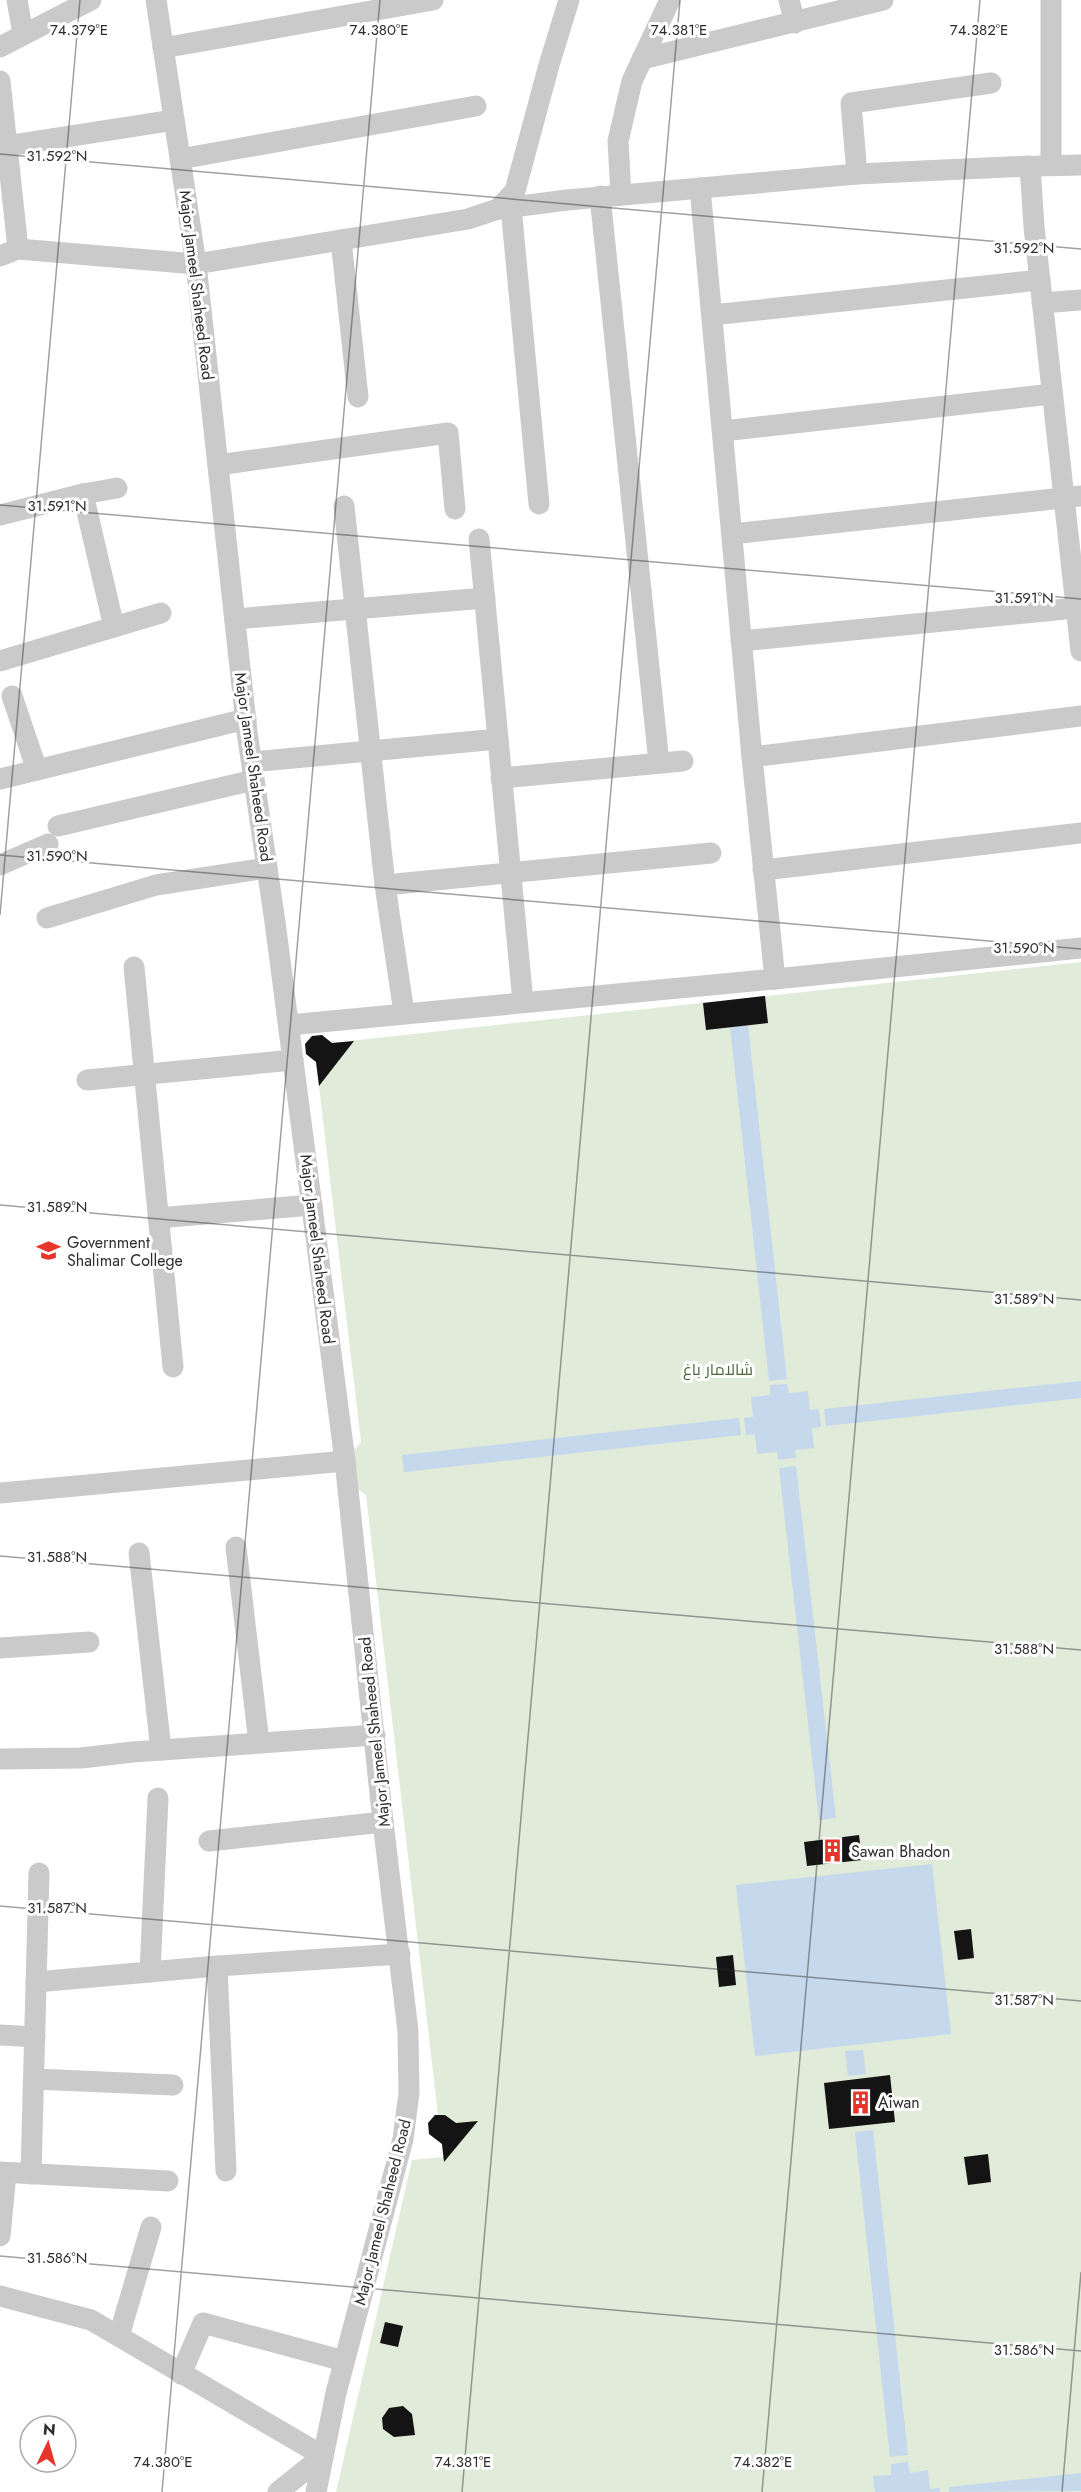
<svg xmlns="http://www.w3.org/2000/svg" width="1081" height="2492" font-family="Jost,Cairo,sans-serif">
<rect width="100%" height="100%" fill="#fff"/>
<path fill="#e1ebda" d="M1081 962V2492H336L412 2160 443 2157 441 2140 428 2123 435 2115H438L366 1495 351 1485 348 1457 361 1442 316 1061 306 1054 305 1044 312 1036 322 1035 330 1043Z"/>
<g fill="#c5d8ec">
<path d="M748 1025 787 1379 769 1381 730 1027Z"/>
<path d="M1081 1381V1398L826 1426 824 1409Z"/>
<path d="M787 1384 789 1393 808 1391 810 1410 819 1409 821 1427 812 1428 814 1448 795 1450 796 1458 778 1460 777 1452 757 1454 755 1434 746 1435 744 1418 753 1417 751 1397 770 1395V1385Z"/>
<path d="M739 1418 741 1435 404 1472 402 1455Z"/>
<path d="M796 1466 836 1818 819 1820 779 1468Z"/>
<path d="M932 1864 951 2034 755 2056 736 1885Z"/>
<path d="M863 2050 866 2074 848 2076 845 2051Z"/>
<path d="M873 2130 908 2455 890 2457 855 2132Z"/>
<path d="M908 2462 910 2473 928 2470 930 2489 940 2488V2492H875L873 2476 891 2475V2464Z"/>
<path d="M1081 2473V2491L949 2492V2487Z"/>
</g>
<g fill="#141414">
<path d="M765 996 768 1023 706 1030 703 1003Z"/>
<path d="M322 1035 332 1043 354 1041 319 1086 316 1062 306 1054 305 1044 312 1036Z"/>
<path d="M859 1835 862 1860 807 1866 804 1842Z"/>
<path d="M971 1929 974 1958 958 1960 954 1931Z"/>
<path d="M733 1955 736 1985 719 1987 716 1957Z"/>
<path d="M890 2075 895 2122 829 2129 824 2083Z"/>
<path d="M435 2115H445L456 2123 478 2121 444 2162 442 2144 429 2134 428 2123Z"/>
<path d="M988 2154 991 2182 968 2185 964 2157Z"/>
<path d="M385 2322 403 2326 398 2347 380 2343Z"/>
<path d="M403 2406 412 2414 415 2435 394 2437 383 2429 382 2418 389 2408Z"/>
</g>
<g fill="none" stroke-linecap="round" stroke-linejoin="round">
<g stroke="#cacaca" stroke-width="21">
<path d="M17 0 23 34"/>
<path d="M156 0 196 264 247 732 275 922 345 1461 383 1822 408 2031 409 2093 403 2139 336 2393 316 2492"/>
<path d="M789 0 795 23"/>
<path d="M0 47 91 0"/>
<path d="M163 48 433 0"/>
<path d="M642 59 883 0"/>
<path d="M0 81 18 249 196 264 468 219 498 209 515 191 549 65 569 0"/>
<path d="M0 149 7 146 174 120"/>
<path d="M180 159 476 106"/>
<path d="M1051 165V0"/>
<path d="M1037 166 1081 165"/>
<path d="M857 174 851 103 991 83"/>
<path d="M700 188 752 757 775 979"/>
<path d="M621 195 618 141 632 81 670 0"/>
<path d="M600 196 659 763"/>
<path d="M511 207 539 504"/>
<path d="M498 209 567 200 857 174 1030 166 1034 227 1081 651"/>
<path d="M341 240 358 397"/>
<path d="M0 256 18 249"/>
<path d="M1042 303 1081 300"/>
<path d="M712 315 1040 280"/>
<path d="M723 431 1052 394"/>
<path d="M218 465 448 433 455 509"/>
<path d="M344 506 385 885 404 1013"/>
<path d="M0 515 83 494"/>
<path d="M732 534 1081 496"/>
<path d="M479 539 523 1002"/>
<path d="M235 619 485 598"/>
<path d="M114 627 83 494 117 488"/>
<path d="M741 641 1076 608"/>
<path d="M0 661 161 613"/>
<path d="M12 696 37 770"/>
<path d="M752 757 1081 716"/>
<path d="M252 762 498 739"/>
<path d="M501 778 683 761"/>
<path d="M0 779 246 719"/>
<path d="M58 826 254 780"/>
<path d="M0 865 48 844"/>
<path d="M763 870 1081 833"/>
<path d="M385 885 711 853"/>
<path d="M47 918 156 885 267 868"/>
<path d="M134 967 173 1367"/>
<path d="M289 1025 775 979 1081 948"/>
<path d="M87 1080 293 1060"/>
<path d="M158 1218 312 1205"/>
<path d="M0 1493 345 1461"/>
<path d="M236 1547 259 1743"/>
<path d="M139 1553 161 1750"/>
<path d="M0 1648 89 1642"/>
<path d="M0 1759 81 1758 133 1752 375 1735"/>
<path d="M209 1841 383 1822"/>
<path d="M217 1966 226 2171"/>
<path d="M150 1972 158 1798"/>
<path d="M36 1982 217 1966 400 1954"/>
<path d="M0 2035 35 2037"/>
<path d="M34 2079 173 2085"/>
<path d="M0 2172 168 2181"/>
<path d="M31 2174 39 1873"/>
<path d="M0 2236 6 2173"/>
<path d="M0 2296 91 2320 323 2456 278 2492"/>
<path d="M119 2336 151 2227"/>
<path d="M181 2374 203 2323 344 2361"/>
</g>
</g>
<path fill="none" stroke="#2d2d2d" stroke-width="1.5" stroke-opacity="0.45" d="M0 154 1081 249M0 505 1081 599M0 855 1081 949M0 915 80 0M0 1205 1081 1300M0 1556 1081 1650M0 1906 1081 2001M0 2256 1081 2351M162 2492 380 0M462 2492 680 0M762 2492 980 0M1062 2492 1081 2272"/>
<defs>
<symbol id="university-bare" viewBox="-9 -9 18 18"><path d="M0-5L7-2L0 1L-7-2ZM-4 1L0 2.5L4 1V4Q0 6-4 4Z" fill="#e8352b" stroke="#fff" stroke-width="2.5" paint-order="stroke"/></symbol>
<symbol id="building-bare" viewBox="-9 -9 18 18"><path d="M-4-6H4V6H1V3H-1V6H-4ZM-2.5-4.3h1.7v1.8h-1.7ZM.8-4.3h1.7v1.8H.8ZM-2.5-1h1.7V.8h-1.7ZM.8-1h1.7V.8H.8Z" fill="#e8352b" stroke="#fff" stroke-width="2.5" paint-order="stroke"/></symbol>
</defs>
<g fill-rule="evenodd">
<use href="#university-bare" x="32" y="1234" width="33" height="33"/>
<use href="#building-bare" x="816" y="1834" width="33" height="33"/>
<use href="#building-bare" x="844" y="2086" width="33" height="33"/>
</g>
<g text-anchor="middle" stroke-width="6" stroke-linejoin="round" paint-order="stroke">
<g font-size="16" fill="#2d2d2d" stroke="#fff">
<text transform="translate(197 285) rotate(83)" y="6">Major Jameel Shaheed Road</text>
<text transform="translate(254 767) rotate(82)" y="6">Major Jameel Shaheed Road</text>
<text transform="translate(318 1249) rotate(83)" y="6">Major Jameel Shaheed Road</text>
<text transform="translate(374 1732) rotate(-96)" y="6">Major Jameel Shaheed Road</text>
<text transform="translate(382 2212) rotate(-76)" y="6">Major Jameel Shaheed Road</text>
</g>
<g font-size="16" fill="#2d2d2d" stroke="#fff" text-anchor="start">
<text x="67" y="1248">Government<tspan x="67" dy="18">Shalimar College</tspan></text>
<text x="851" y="1857">Sawan Bhadon</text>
<text x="878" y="2108">Aiwan</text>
</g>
<g font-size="16" fill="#4a693a" stroke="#fff">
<text x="718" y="1375">شالامار باغ</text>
</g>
</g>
<g font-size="15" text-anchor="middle" fill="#2d2d2d" stroke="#fff" stroke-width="6" stroke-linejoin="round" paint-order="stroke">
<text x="79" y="35">74.379°E</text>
<text x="379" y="35">74.380°E</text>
<text x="679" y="35">74.381°E</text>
<text x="979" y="35">74.382°E</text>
<text x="57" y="161">31.592°N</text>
<text x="1024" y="253">31.592°N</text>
<text x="57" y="511">31.591°N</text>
<text x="1024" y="603">31.591°N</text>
<text x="57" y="861">31.590°N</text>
<text x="1024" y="953">31.590°N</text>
<text x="57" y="1212">31.589°N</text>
<text x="1024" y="1304">31.589°N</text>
<text x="57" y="1562">31.588°N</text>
<text x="1024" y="1654">31.588°N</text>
<text x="57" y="1913">31.587°N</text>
<text x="1024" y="2005">31.587°N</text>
<text x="57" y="2263">31.586°N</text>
<text x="1024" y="2355">31.586°N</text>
<text x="163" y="2467">74.380°E</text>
<text x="463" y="2467">74.381°E</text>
<text x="763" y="2467">74.382°E</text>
</g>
<g transform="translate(48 2444) rotate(5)"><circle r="28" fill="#ffffff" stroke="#ababab" stroke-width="1.5"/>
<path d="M0-4.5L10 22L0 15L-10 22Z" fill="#e8352b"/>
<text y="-9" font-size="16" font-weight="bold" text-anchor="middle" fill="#2d2d2d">N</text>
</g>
</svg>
